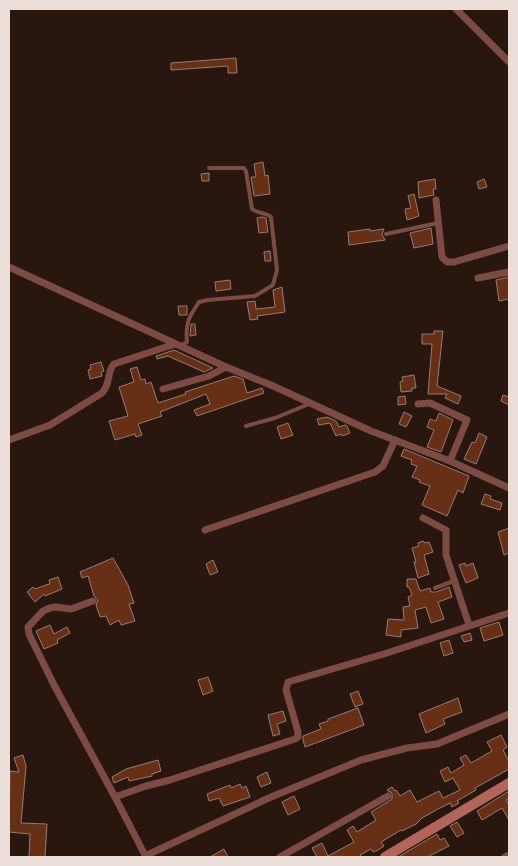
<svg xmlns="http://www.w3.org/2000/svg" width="518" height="866" font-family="Inter,sans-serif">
<rect width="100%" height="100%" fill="#28160f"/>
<g fill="#662f16" stroke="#957d74">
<path d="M236 58 237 73H228V66L171 70V63Z"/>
<path d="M263 162 265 176 268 175 270 194 254 196 251 177H256L254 164Z"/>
<path d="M209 173V181H202L201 174Z"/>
<path d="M435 179 436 189H433L434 195 419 198 418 182Z"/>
<path d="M484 179 487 187 479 189 477 182Z"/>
<path d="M414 194 419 216 407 220 405 209 411 208 408 196Z"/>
<path d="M262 217 266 218 268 232 259 233 257 218Z"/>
<path d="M431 228 433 244 414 248 410 233Z"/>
<path d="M370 229V231L384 229 382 234 385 240 349 245 348 232Z"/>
<path d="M270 251 271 261H265L264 252Z"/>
<path d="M509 277V299L499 301 496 280Z"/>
<path d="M230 280 231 289 216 291 215 282Z"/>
<path d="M282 287 285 312 257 316 258 319 250 320 247 302 255 301 256 309 275 307 273 290Z"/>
<path d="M178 306H187V315H179Z"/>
<path d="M191 324H195L196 335 190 336Z"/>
<path d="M434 331H443L437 386 461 396 458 404 445 398 447 394H428L432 344H422V334H434Z"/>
<path d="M174 350 213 368 204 372 168 356 157 359 156 356Z"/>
<path d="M101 362 104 371 101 372 102 376 90 379 88 370 91 369 90 365Z"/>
<path d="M137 367 141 380 145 379 146 384 151 382 158 403 186 394 185 392 234 376 243 379 247 393 262 388 264 393 197 416 194 410 210 404 206 394 160 412 162 416 138 424 142 435 136 437 135 434 115 440 109 421 128 416 119 387 134 382 130 369Z"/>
<path d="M414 375 416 388H412V391L401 392 400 382 403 381 402 377Z"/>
<path d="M503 395 509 397V405L501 401Z"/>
<path d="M405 396 406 404 398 405V397Z"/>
<path d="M404 412 412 416 406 427 399 424Z"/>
<path d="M439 413 453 420 441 452 427 447 434 430 427 427 430 419 436 421Z"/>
<path d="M327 417 336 421 339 427 345 425 347 426 350 433 342 436 341 434 336 436 330 423 319 425 317 419Z"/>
<path d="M288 423 293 435 281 439 277 427Z"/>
<path d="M479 433 487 437 476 464 464 459 472 442 475 443Z"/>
<path d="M404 449 469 476 463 493 458 490 447 516 422 505 430 486 419 482 420 480 412 477 417 466 411 464 412 460 401 456Z"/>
<path d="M485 494 491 496 490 499 502 503 500 510 481 504Z"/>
<path d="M509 528V553L504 555 498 532Z"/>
<path d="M423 541 425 543 429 542 433 552 424 555 429 574 418 578 414 562H416L412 548 419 546 418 543Z"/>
<path d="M113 558 128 585 134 603 129 604 135 621 121 625 119 620 110 625 106 616 100 617 96 605 98 600 94 596 88 576 82 578 80 572Z"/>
<path d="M213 560 218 572 210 575 206 564Z"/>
<path d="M465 563 466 566 473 563 478 578 466 583 459 565Z"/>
<path d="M58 577 62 589 45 596 44 594 35 602 27 592 33 587 35 589 46 585 50 584 49 580Z"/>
<path d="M407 579H416L420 591 430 588 431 592H436L449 587 452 597 438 602 444 619 431 623 426 607 415 610 418 628 401 630V637L386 635 388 619 404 620 403 607 410 606 408 597 412 595 409 587H407Z"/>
<path d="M499 622 503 635 484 641 480 628Z"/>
<path d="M50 625 54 634 67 627 70 633 57 640 58 643 44 649 36 631Z"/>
<path d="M470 633 472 640 464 642 461 636Z"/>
<path d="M449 640 453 653 444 656 440 643Z"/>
<path d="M208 677 213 691 203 695 198 680Z"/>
<path d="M358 691 363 704 355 707 350 694Z"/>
<path d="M458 698 462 712 443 719 445 724 426 733 419 714Z"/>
<path d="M358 708 364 725 305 747 303 740V736L321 729 319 724 328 721V719Z"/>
<path d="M283 711 286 721 277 724 280 734 273 736 268 715Z"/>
<path d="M501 735 507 747 503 750 509 761V769L475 788 476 790 457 801 459 803 452 807 450 803 438 809 422 818 416 824 402 831 401 830 381 842 384 846 378 850 373 852 371 849 360 855 362 857H317L312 848 322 843 328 856 354 842 347 830 353 826 357 832 376 820 371 812 392 799V793L387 790 392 787 395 791 396 790 400 796 410 790 417 802 439 791 443 798 460 790 453 778 445 782 440 771 448 767 451 773 464 765 460 758 466 755 471 763 492 751 487 742Z"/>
<path d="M23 755 26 766 21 823 47 824 45 857H29L30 834 9 832 10 771 19 772 14 758Z"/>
<path d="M158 760 161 771 152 774V776L129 781 128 777 114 783 112 777 126 769Z"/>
<path d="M267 772 271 783 261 787 257 777Z"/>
<path d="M240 784 242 788 246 786 250 797 223 806 219 798 209 801 207 794 230 785 231 788Z"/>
<path d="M509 791V798L506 800 509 805V820L502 808 482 820 477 811Z"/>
<path d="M294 796 300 809 288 815 282 802Z"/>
<path d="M457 822 464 833 457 837 450 826Z"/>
<path d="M437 834 440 840 444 838 449 846 427 857H398Z"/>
<path d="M224 849 228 857H210Z"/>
</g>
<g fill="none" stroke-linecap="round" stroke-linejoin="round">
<g stroke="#7b4b44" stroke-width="4">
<path d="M386 234 438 223"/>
<path d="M180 346 187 342C185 323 189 317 199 302L208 300 255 296 273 285 277 270 271 217C265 212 258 214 252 209L246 171 244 168H209"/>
<path d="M246 426 275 418 309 404"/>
<path d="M435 588 454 581"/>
</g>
<g stroke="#7b4b44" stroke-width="7">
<path d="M456 9 509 62"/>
<path d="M436 200 442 257 447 262H454L509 246"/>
<path d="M9 267 226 367 271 385 371 431 450 461 509 488"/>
<path d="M478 278 509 272"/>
<path d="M163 389 209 376 226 367"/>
<path d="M418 404 430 403 467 420 450 461"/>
<path d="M9 440 50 425 102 393C112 382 106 372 114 364L175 344"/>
<path d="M423 518 446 530V555L469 625"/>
<path d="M205 530 375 472 383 466 395 440"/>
<path d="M93 601 71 609 55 607 50 608 43 611 28 627 29 634 54 685 115 797"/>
<path d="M145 856 271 797 361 760 407 748 437 744 509 714"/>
<path d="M146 857 115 797 146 786 170 780 295 739 298 737V732L286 690 288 682 387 653 509 613"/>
<path d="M280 857 388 796"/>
<path d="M505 857 509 855"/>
</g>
<path stroke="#b1655b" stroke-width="10" d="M385 857 509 783"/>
</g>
<rect width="518" height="866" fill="none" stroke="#ebded9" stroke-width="20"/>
</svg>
